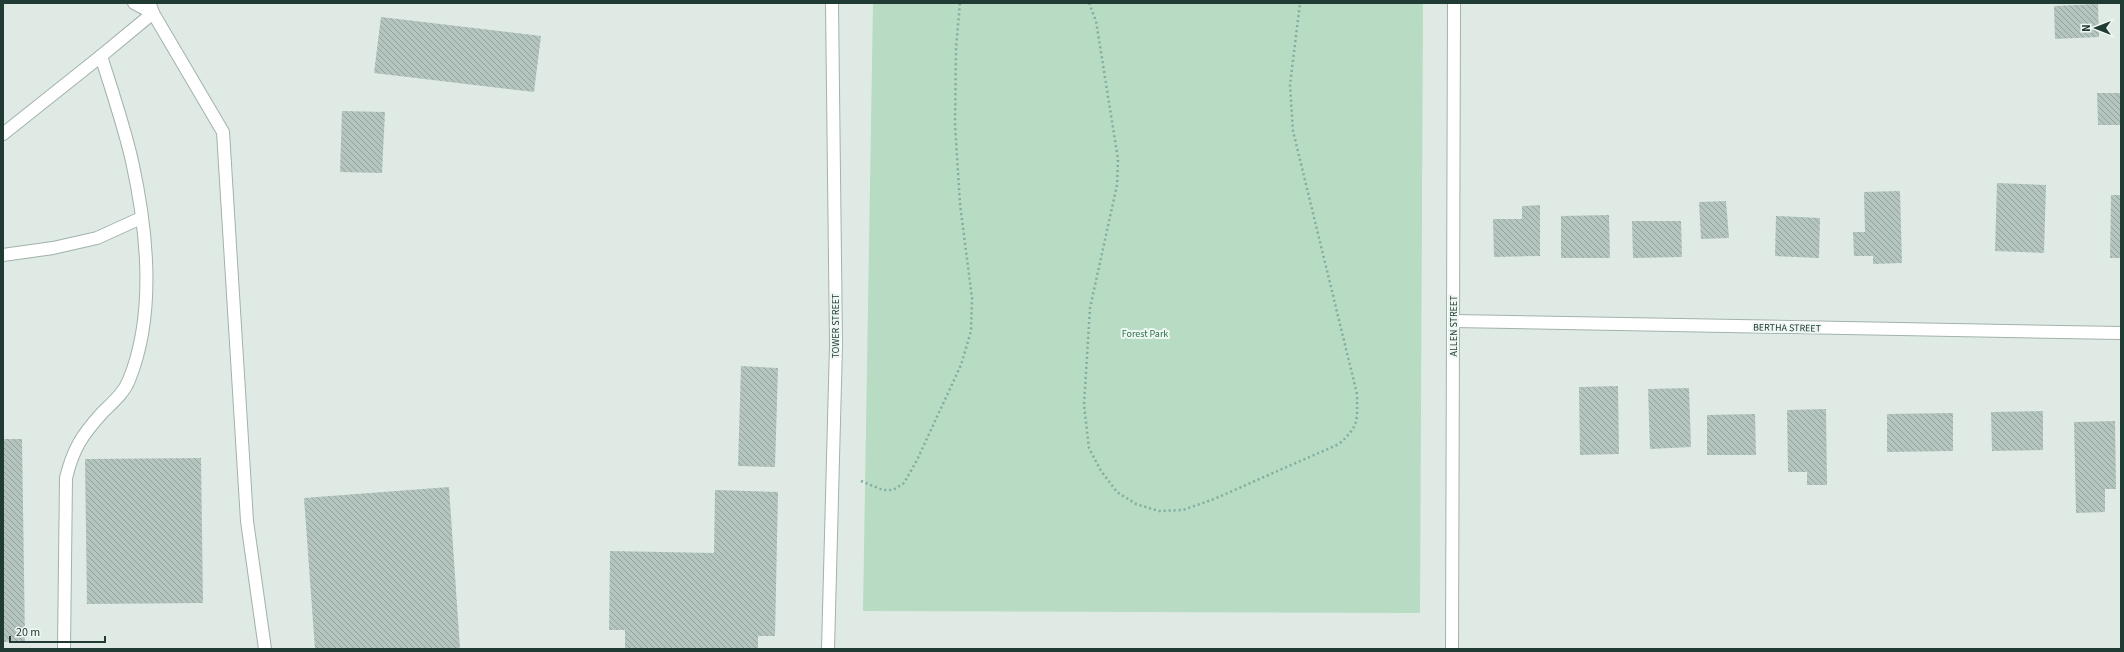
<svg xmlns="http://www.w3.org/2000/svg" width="2124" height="652" font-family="'Source Sans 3',sans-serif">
<defs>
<pattern id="building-back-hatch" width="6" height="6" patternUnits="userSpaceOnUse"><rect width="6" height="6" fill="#b4c5bf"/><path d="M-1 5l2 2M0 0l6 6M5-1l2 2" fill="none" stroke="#92a19c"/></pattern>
</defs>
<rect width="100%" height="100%" fill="#dfeae5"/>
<path fill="#b7dbc3" d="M873 3H1423L1420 613 863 611Z"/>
<g fill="url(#building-back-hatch)">
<path d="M2098 4 2099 37 2055 39 2054 6Z"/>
<path d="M381 17 541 36 534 92 374 73Z"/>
<path d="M2097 93H2121V125H2098Z"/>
<path d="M342 111 385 112 382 173 340 172Z"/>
<path d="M1997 183 2046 185 2044 253 1995 251Z"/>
<path d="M1900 191 1902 263 1873 264V256H1854L1853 232H1865L1864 192Z"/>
<path d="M2111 195H2121V258H2110Z"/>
<path d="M1726 201 1729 238 1701 239 1699 202Z"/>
<path d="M1540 205V256L1494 257 1493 219H1522V206Z"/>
<path d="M1609 215 1610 258H1561V216Z"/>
<path d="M1776 216 1820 218 1819 258 1775 256Z"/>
<path d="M1632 221H1681L1682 257 1633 258Z"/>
<path d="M741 366 778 368 775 467 738 466Z"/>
<path d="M1618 386 1619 454 1580 455 1579 387Z"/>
<path d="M1689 388 1691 447 1650 449 1648 389Z"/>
<path d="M1826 409 1827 485H1807V472H1788L1787 410Z"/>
<path d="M2043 411V450L1992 451 1991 412Z"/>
<path d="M1953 413V451L1887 452V414Z"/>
<path d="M1755 414 1756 455H1707V415Z"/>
<path d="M2115 421 2116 489H2105V512L2076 513 2074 422Z"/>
<path d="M3 439H22L25 641 3 642Z"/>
<path d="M201 458 203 603 87 604 85 459Z"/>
<path d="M449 487 460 649H315L304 498Z"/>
<path d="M715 490 778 492 775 636H758V649H625V630H609L610 551 714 553Z"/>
</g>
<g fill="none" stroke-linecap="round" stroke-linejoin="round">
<defs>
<g id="minor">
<path d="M134 3 153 13 223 132 247 521 265 649"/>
<path d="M3 134 101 56 153 13 151 7"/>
<path d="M3 255 53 248 97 238 141 218"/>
<path d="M1453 321 2121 333"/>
<path d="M64 649 66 478C73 449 82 435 102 413 112 403 124 393 129 380 156 314 147 229 132 161 124 126 112 91 101 56"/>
<path d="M828 649 836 345 832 3"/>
<path d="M1452 649 1454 3"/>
</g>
</defs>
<use href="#minor" stroke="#a2b2ac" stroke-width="14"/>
<g stroke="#7fada1" stroke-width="2.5" stroke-dasharray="2 3" stroke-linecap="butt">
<path d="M1089 3 1096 21 1118 159 1117 185 1090 308 1084 405 1089 448 1101 471 1117 492 1136 504 1159 511 1183 510 1214 499 1339 444C1360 425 1357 420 1357 394L1293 131 1290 85 1300 3"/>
<path d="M861 481 883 490H893L904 483 917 460 961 365 971 331 972 298 960 204 955 124 956 48 960 3"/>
</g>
<use href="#minor" stroke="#fff" stroke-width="12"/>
</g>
<g text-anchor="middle" stroke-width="4" stroke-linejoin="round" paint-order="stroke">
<g font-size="10" fill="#203a34" stroke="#eff7f3">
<text transform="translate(835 326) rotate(-90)" y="4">TOWER STREET</text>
<text transform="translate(1453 326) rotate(-90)" y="4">ALLEN STREET</text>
<text transform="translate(1787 327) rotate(1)" y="4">BERTHA STREET</text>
</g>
<g font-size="10" fill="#2b7049" stroke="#eff7f3">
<text x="1145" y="337">Forest Park</text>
</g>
</g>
<rect width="2124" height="652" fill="none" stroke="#203a34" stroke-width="8"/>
<g transform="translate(2096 28) rotate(270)" stroke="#eff7f3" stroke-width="3" paint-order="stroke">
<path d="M0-3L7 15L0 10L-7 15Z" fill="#203a34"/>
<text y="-6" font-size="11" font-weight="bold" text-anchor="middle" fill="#203a34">N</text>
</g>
<path d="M10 636v6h95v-6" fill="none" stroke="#203a34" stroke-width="2"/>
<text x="16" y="636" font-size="12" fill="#203a34" stroke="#eff7f3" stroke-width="3" paint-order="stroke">20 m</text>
</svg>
